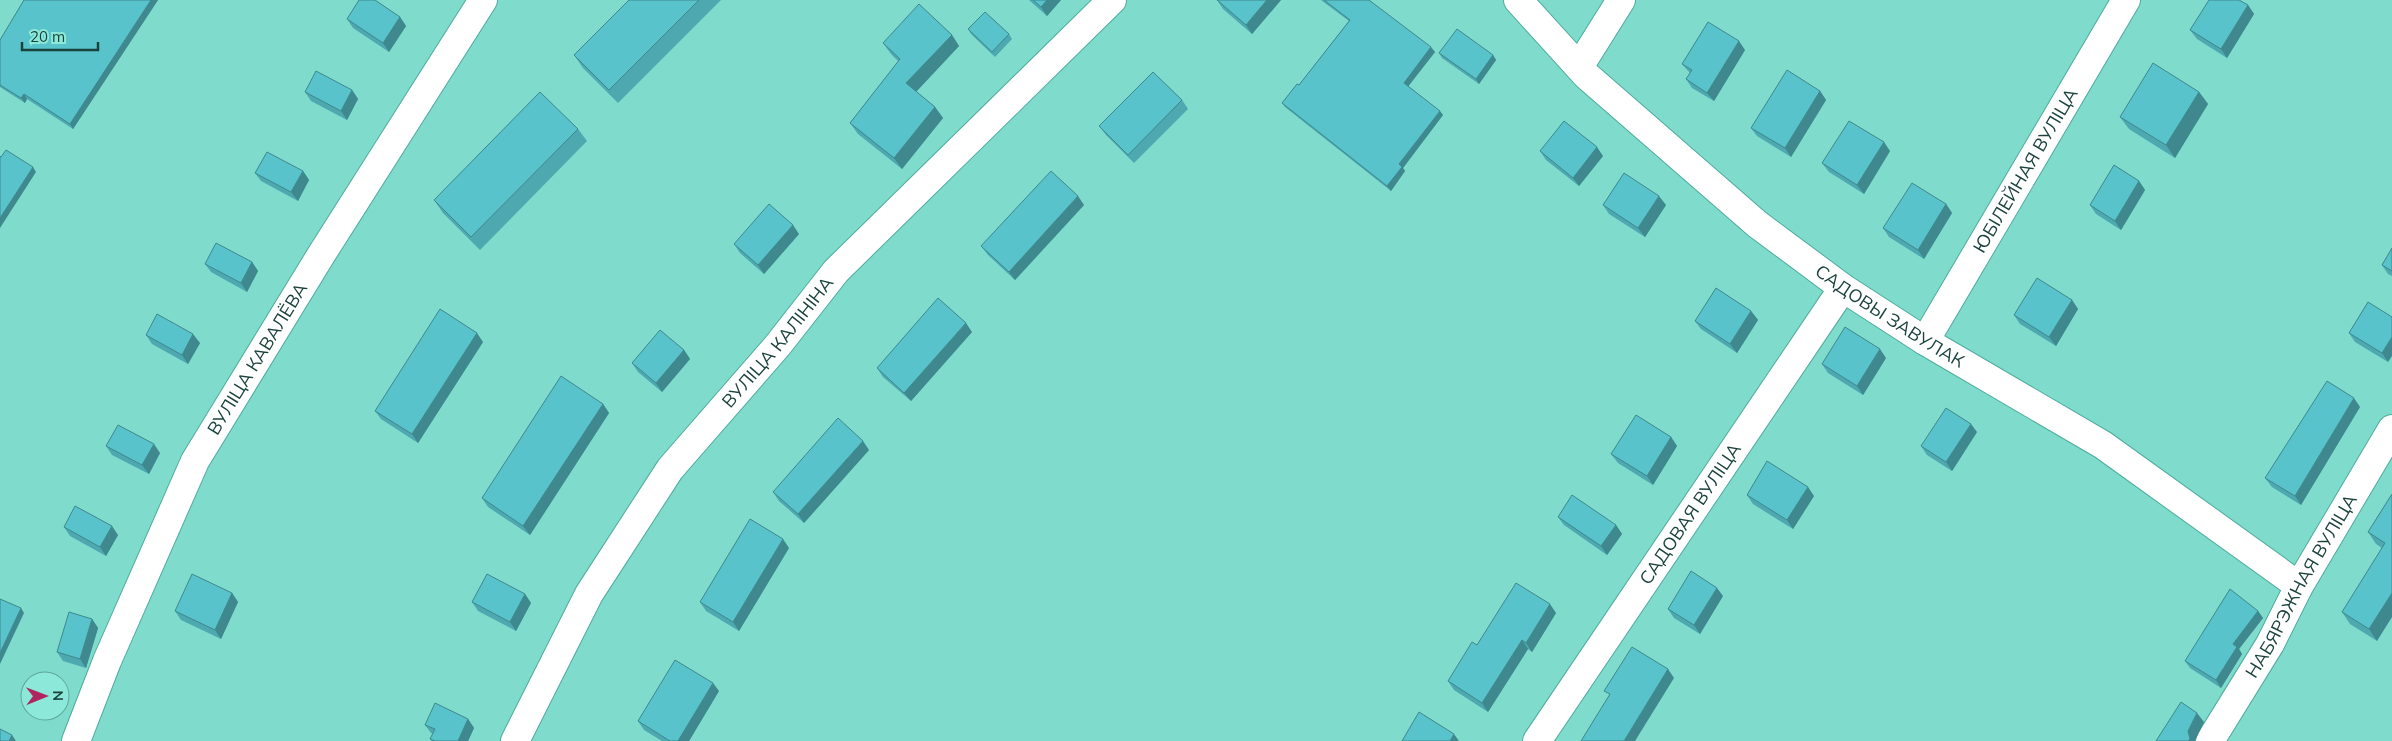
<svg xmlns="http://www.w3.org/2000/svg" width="2392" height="741" font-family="Mulish,sans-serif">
<rect width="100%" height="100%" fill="#7fdbcc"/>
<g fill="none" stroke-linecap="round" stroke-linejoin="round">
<defs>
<g id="minor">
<path id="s1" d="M1518 0 1587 76 1757 224 1843 288 1925 341 2103 445 2299 586"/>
<path d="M1579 67 1621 0"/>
<path id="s2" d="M1925 341 2126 0"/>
<path id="s3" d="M76 741 107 661 195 461 321 255 483 0"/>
<path id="s4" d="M515 741 589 594 670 469 778 345 836 271 1112 0"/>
<path id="s5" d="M1537 741 1843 288"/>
<path id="s6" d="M2210 741 2270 644 2299 586 2392 429"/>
</g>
</defs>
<use href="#minor" stroke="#4eac9d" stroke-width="30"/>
<use href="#minor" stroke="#fff" stroke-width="28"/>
</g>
<g fill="#4da8af">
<path d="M24 0H158L73 129 27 99 25 103 0 87V40Z"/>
<path d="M629 0H721L618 103 583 68 574 55Z"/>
<path d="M1029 0H1061L1047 16Z"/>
<path d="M1217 0H1281L1252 34 1223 9Z"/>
<path d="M1321 0H1369L1435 52 1408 86 1443 115 1403 168 1405 171 1391 191 1285 107 1282 103 1299 85 1349 21Z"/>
<path d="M2248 5 2254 14 2227 58 2197 39 2190 30Z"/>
<path d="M400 17 406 26 389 52 353 28 347 19Z"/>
<path d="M968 29 1009 34 1012 39 995 57 971 34Z"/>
<path d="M952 35 959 46 916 92 935 107 943 118 902 169 858 134 850 123 899 62 891 54 883 43Z"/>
<path d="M1745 50 1714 101 1692 88 1686 79 1690 73 1682 64Z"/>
<path d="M1439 53 1493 55 1496 60 1479 84 1442 58Z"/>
<path d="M352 90 358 99 347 120 311 101 305 92Z"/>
<path d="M1820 91 1826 100 1791 157 1757 136 1751 128Z"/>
<path d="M2199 92 2208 104 2175 158 2129 129 2120 117Z"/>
<path d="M1182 100 1188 109 1134 163 1106 135 1099 126Z"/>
<path d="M578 129 587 141 480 250 443 213 434 200Z"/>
<path d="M1540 151 1603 156 1579 186 1546 160Z"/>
<path d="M1890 151 1864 194 1829 172 1822 163Z"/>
<path d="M303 171 309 180 298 201 261 181 255 173Z"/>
<path d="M2139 181 2145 190 2121 230 2096 214 2090 205Z"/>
<path d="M1946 204 1952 213 1924 259 1889 237 1883 228Z"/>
<path d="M1084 205 1015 280 988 255 981 246Z"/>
<path d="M1603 205H1666L1645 237 1609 214Z"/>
<path d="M799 234 764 274 740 253 734 244Z"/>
<path d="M2392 248V276L2388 274 2382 265Z"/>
<path d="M252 262 258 271 247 292 211 272 205 264Z"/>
<path d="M2072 300 2078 309 2056 346 2020 324 2014 315Z"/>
<path d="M2368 302 2388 362 2355 342 2349 333Z"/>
<path d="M1751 311 1758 320 1737 353 1701 329 1695 321Z"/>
<path d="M972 332 911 401 883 377 877 368Z"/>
<path d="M146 335 200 343 188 364 152 344Z"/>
<path d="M483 342 418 443 381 419 375 411Z"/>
<path d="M684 350 690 359 662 392 638 372 632 363Z"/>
<path d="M1886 358 1863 395 1828 373 1822 364Z"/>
<path d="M603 404 609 413 530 535 488 507 482 498Z"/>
<path d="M2360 407 2301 505 2272 487 2265 478Z"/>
<path d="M1977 432 1952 471 1927 455 1921 446Z"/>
<path d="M1671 437 1677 446 1653 485 1618 463 1611 454Z"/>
<path d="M106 446 160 453 149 474 112 455Z"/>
<path d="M869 450 804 523 779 501 773 492Z"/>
<path d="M2392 494 2377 641 2350 624 2342 612 2382 548 2376 544 2368 532Z"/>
<path d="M1747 495 1814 496 1793 529 1753 504Z"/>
<path d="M1558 517 1616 525 1622 534 1607 555 1564 525Z"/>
<path d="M64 527 118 535 106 556 70 536Z"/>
<path d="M789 548 739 631 706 611 700 602Z"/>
<path d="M232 593 238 602 221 639 181 620 175 611Z"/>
<path d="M525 594 531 603 516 631 478 611 472 602Z"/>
<path d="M1723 596 1700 634 1674 618 1668 609Z"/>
<path d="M2258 611 2263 618 2239 649 2242 654 2221 688 2190 668 2185 661Z"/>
<path d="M1556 613 1532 652 1528 649 1488 712 1454 690 1448 681 1477 645Z"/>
<path d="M92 619 98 628 86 668 63 661 57 652Z"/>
<path d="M719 691 689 741H662L644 730 638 721Z"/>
<path d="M468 719 474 728 468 741H432L430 739 433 734 431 733 425 725Z"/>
</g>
<g fill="#3e888e">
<path d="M151 0H158L73 129 70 124Z"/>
<path d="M1047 0H1061L1047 16 1041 7Z"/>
<path d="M1267 0H1281L1252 34 1246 25Z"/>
<path d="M2248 5 2254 14 2227 58 2221 49Z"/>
<path d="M400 17 406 26 389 52 383 43Z"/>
<path d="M952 35 959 46 914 94 906 83Z"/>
<path d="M1739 41 1745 50 1714 101 1707 93Z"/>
<path d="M1431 47 1435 52 1407 88 1404 83Z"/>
<path d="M1493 55 1496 60 1479 84 1476 79Z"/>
<path d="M352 90 358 99 347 120 341 111Z"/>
<path d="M1820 91 1826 100 1791 157 1785 148Z"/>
<path d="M2199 92 2208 104 2175 158 2166 145Z"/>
<path d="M24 94 27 99 25 103 21 98Z"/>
<path d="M935 107 943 118 902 169 894 158Z"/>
<path d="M1440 111 1443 115 1403 168 1405 171 1391 191 1387 186 1399 164Z"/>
<path d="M1884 142 1890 151 1864 194 1857 185Z"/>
<path d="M1597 147 1603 156 1579 186 1573 178Z"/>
<path d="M33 167 36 172 0 228V218Z"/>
<path d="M303 171 309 180 298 201 291 192Z"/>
<path d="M2139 181 2145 190 2121 230 2115 221Z"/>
<path d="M1078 196 1084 205 1015 280 1009 272Z"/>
<path d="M1659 196 1666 205 1645 237 1638 228Z"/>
<path d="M1946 204 1952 213 1924 259 1918 250Z"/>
<path d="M793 225 799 234 764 274 758 265Z"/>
<path d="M252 262 258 271 247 292 241 283Z"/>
<path d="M2072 300 2078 309 2056 346 2049 337Z"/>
<path d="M1751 311 1758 320 1737 353 1730 344Z"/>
<path d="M966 323 972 332 911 401 904 393Z"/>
<path d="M477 333 483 342 418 443 412 434Z"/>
<path d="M193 334 200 343 188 364 182 355Z"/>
<path d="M2392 337V356L2388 362 2382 353Z"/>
<path d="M1880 349 1886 358 1863 395 1857 386Z"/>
<path d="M684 350 690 359 662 392 656 383Z"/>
<path d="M2354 398 2360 407 2301 505 2295 496Z"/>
<path d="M603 404 609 413 530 535 523 526Z"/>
<path d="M1971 424 1977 432 1952 471 1946 462Z"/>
<path d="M1671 437 1677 446 1653 485 1647 476Z"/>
<path d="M863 441 869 450 804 523 798 514Z"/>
<path d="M154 444 160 453 149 474 142 465Z"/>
<path d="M1808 487 1814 496 1793 529 1787 520Z"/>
<path d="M1616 525 1622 534 1607 555 1601 546Z"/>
<path d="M112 526 118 535 106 556 100 547Z"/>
<path d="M783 539 789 548 739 631 733 622Z"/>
<path d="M1717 588 1723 596 1700 634 1694 625Z"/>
<path d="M232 593 238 602 221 639 215 630Z"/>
<path d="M2392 593V617L2377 641 2369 629Z"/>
<path d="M525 594 531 603 516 631 510 622Z"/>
<path d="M1550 604 1556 613 1532 652 1526 643Z"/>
<path d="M21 608 24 613 0 664V653Z"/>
<path d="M2258 611 2263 618 2239 649 2242 654 2221 688 2216 680 2233 644Z"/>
<path d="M92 619 98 628 86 668 80 659Z"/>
<path d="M1522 640 1528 649 1488 712 1482 703Z"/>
<path d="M1668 669 1674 678 1635 741H1624Z"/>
<path d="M713 683 719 691 689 741H678Z"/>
<path d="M2197 713 2204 722 2195 741H2188V731Z"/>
<path d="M468 719 474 728 468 741H458Z"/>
<path d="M1454 734 1459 741H1450Z"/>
<path d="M12 735 16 741H9Z"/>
</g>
<g fill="#59c3cb" stroke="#3e888e">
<path d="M24 0H151L70 124 24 94 21 98 0 85V40Z"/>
<path d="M359 0H375L400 17 383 43 347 19Z"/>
<path d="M629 0H699L609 90 574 55Z"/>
<path d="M1033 0H1047L1041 7Z"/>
<path d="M1217 0H1267L1246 25Z"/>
<path d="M1324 0H1369L1431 47 1404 83 1440 111 1399 164 1402 167 1387 186 1282 103 1297 84 1299 85 1350 20Z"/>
<path d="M2209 0H2239L2248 5 2221 49 2190 30Z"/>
<path d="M919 4 952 35 906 83 935 107 894 158 850 123 900 59 883 43Z"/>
<path d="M985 12 1009 34 992 52 968 29Z"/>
<path d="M1708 22 1739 41 1707 93 1686 79 1692 70 1682 64Z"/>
<path d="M1457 29 1493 55 1476 79 1439 53Z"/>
<path d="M2153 63 2199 92 2166 145 2120 117Z"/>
<path d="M1787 70 1820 91 1785 148 1751 128Z"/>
<path d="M316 71 352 90 341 111 305 92Z"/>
<path d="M1153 72 1182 100 1128 155 1099 126Z"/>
<path d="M540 92 578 129 471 237 434 200Z"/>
<path d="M1564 121 1597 147 1573 178 1540 151Z"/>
<path d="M1849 121 1884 142 1857 185 1822 163Z"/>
<path d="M6 150 33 167 0 218V156L1 157Z"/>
<path d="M267 152 303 171 291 192 255 173Z"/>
<path d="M2114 165 2139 181 2115 221 2090 205Z"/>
<path d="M1051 171 1078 196 1009 272 981 246Z"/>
<path d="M1624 173 1659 196 1638 228 1603 205Z"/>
<path d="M1912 183 1946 204 1918 250 1883 228Z"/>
<path d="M769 204 793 225 758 265 734 244Z"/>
<path d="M216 243 252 262 241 283 205 264Z"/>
<path d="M2392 248V271L2382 265Z"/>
<path d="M2037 278 2072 300 2049 337 2014 315Z"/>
<path d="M1716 288 1751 311 1730 344 1695 321Z"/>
<path d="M938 298 966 323 904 393 877 368Z"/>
<path d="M2368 302 2392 317V337L2382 353 2349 333Z"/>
<path d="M440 309 477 333 412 434 375 411Z"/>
<path d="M157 314 193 334 182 355 146 335Z"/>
<path d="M1845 327 1880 349 1857 386 1822 364Z"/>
<path d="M660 330 684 350 656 383 632 363Z"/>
<path d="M561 376 603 404 523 526 482 498Z"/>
<path d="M2327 381 2354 398 2295 496 2265 478Z"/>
<path d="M1946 408 1971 424 1946 462 1921 446Z"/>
<path d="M1636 415 1671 437 1647 476 1611 454Z"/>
<path d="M838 418 863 441 798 514 773 492Z"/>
<path d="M118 425 154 444 142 465 106 446Z"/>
<path d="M1767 461 1808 487 1787 520 1747 495Z"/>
<path d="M2392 494V593L2369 629 2342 612 2385 543 2368 532Z"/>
<path d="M1572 495 1616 525 1601 546 1558 517Z"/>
<path d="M75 506 112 526 100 547 64 527Z"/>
<path d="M750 519 783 539 733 622 700 602Z"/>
<path d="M1691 571 1717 588 1694 625 1668 609Z"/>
<path d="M192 574 232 593 215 630 175 611Z"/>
<path d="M487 574 525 594 510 622 472 602Z"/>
<path d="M1516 583 1550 604 1526 643 1522 640 1482 703 1448 681 1472 642 1477 645Z"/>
<path d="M2230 589 2258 611 2233 644 2237 647 2216 680 2185 661Z"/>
<path d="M0 599 21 608 0 653Z"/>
<path d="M69 612 92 619 80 659 57 652Z"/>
<path d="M1632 647 1668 669 1624 741H1581L1610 694 1604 691Z"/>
<path d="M675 660 713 683 678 741H670L638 721Z"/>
<path d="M2181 702 2197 713 2188 731 2190 739 2188 741H2156Z"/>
<path d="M435 703 468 719 458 741H435L430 739 435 729 425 725Z"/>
<path d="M1419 712 1454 734 1450 741H1402Z"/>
<path d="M0 729 12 735 9 741H0Z"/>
</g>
<g text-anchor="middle" stroke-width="4.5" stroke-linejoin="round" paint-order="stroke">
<g font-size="18" fill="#1b433d" stroke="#8ce9d9">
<text dy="6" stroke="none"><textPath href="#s2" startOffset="198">ЮБІЛЕЙНАЯ ВУЛІЦА</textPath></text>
<text dy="6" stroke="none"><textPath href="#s1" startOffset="490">САДОВЫ ЗАВУЛАК</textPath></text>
<text dy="6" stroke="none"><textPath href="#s4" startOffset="480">ВУЛІЦА КАЛІНІНА</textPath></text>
<text dy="6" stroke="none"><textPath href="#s3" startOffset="424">ВУЛІЦА КАВАЛЁВА</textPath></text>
<text dy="6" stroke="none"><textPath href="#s5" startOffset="274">САДОВАЯ ВУЛІЦА</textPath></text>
<text dy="6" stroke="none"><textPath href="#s6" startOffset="180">НАБЯРЭЖНАЯ ВУЛІЦА</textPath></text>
</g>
</g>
<g transform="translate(45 696) rotate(89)"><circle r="24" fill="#8ce9d9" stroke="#5fa79b"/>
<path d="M0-4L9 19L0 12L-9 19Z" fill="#b1255e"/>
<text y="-8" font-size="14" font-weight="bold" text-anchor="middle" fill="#1b433d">N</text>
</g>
<path d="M22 42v8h76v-8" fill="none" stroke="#1b433d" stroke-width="2.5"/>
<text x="30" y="42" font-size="15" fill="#1b433d" stroke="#8ce9d9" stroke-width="4" paint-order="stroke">20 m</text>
</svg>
